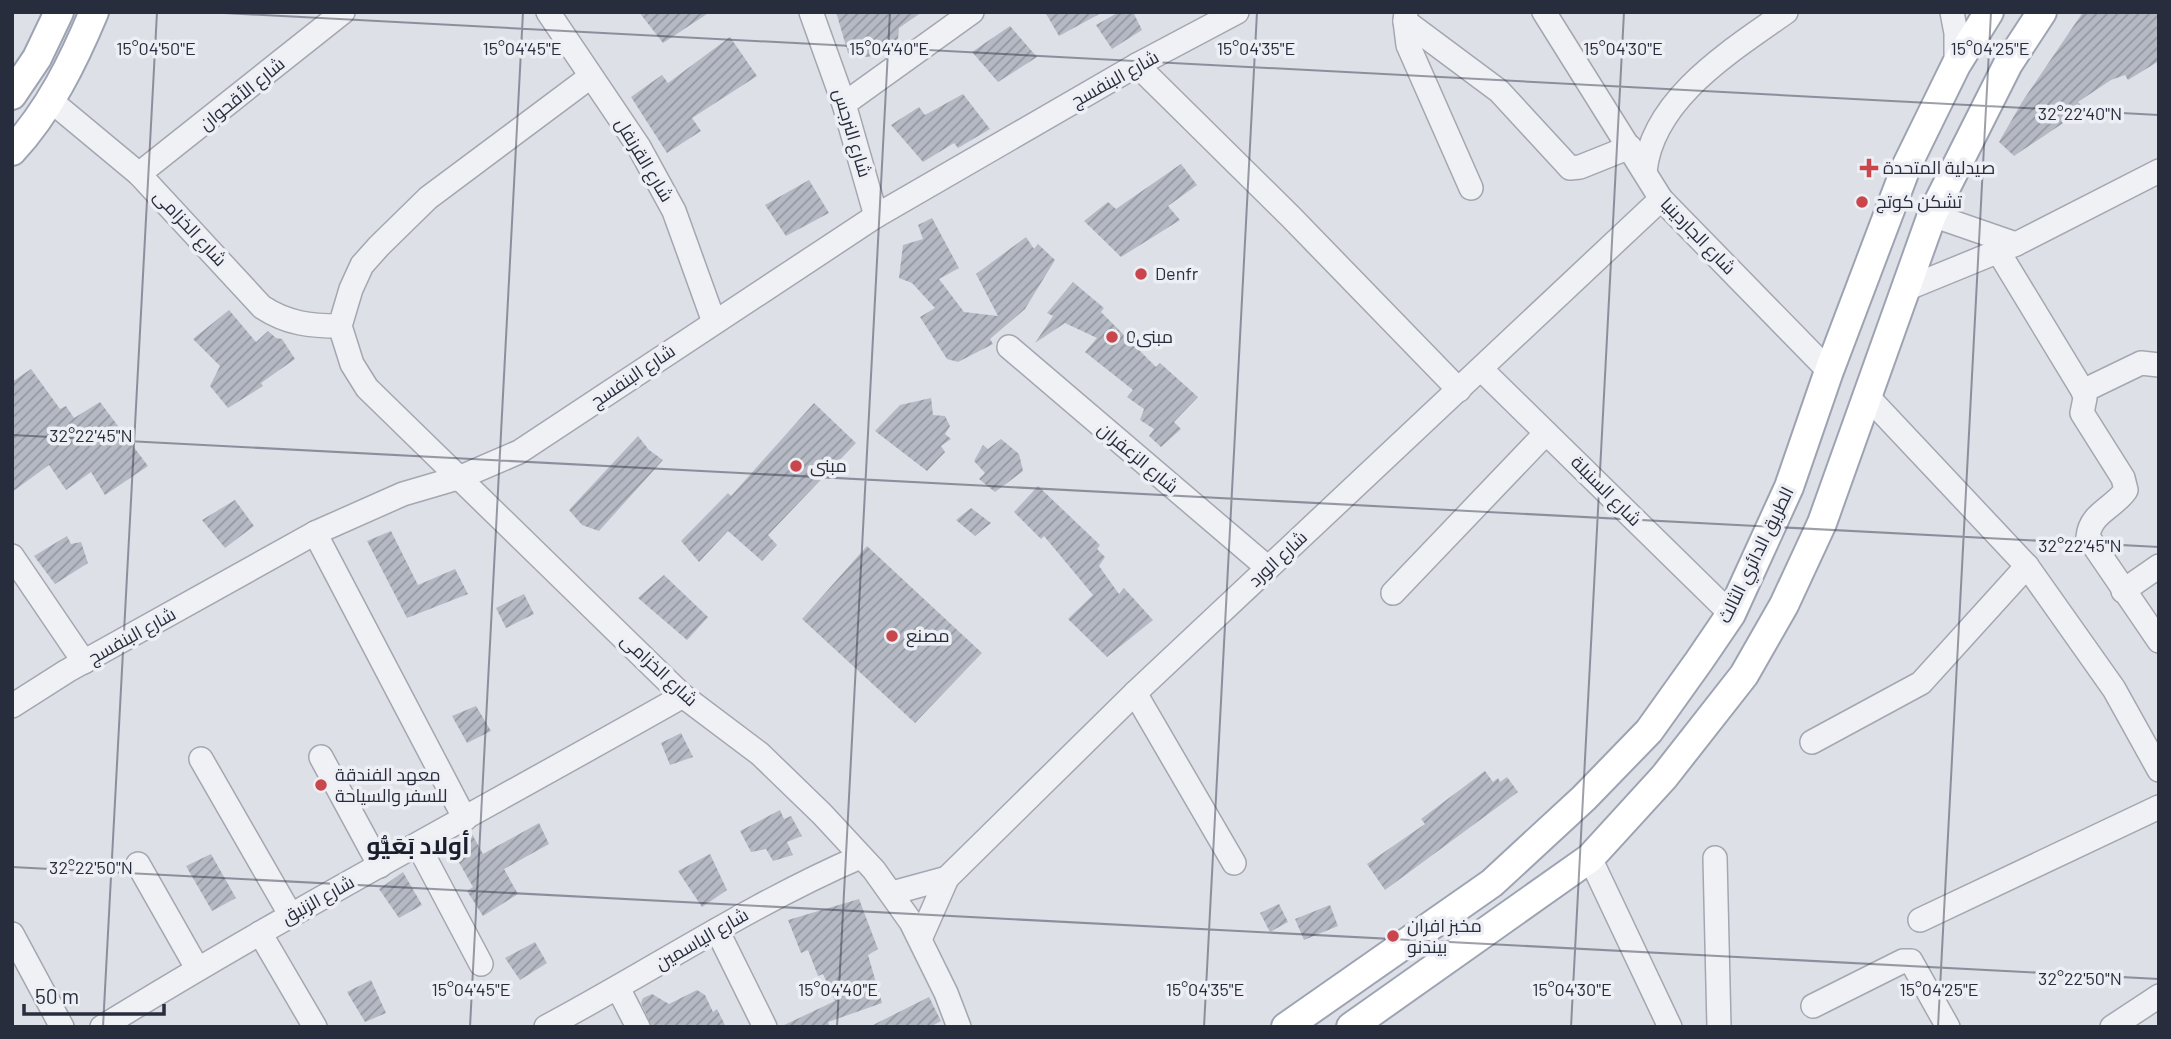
<svg xmlns="http://www.w3.org/2000/svg" width="2171" height="1039" font-family="Barlow,Cairo,sans-serif">
<defs>
<pattern id="building-hatch" width="6" height="6" patternUnits="userSpaceOnUse" patternTransform="scale(1.75)"><rect width="6" height="6" fill="#b5b9c3"/><path d="M-1 1l2-2M0 6l6-6M5 7l2-2" fill="none" stroke="#9397a0"/></pattern>
</defs>
<rect width="100%" height="100%" fill="#dee0e7"/>
<g fill="url(#building-hatch)">
<path d="M639 12H710L663 43Z"/>
<path d="M836 12H922L899 28 898 39 875 56 854 58 848 53Z"/>
<path d="M1045 12H1103L1059 36Z"/>
<path d="M1119 12H1133L1142 30 1112 49 1096 25Z"/>
<path d="M2083 12H2159V61L2128 80 2125 75 2111 80 2078 102 2084 109 2014 156 1999 142 2022 102Z"/>
<path d="M1010 26 1037 57 998 82 972 52Z"/>
<path d="M730 37 757 76 692 118 701 131 667 153 631 97 662 75 668 83Z"/>
<path d="M963 94 990 129 958 148 954 143 923 162 891 125 919 107 925 115Z"/>
<path d="M1181 164 1197 185 1168 206 1180 220 1121 257 1084 221 1108 202 1116 209Z"/>
<path d="M809 180 829 213 786 236 765 205Z"/>
<path d="M932 218 959 268 939 279 964 312 998 316 976 274 1026 237 1034 249 1038 244 1055 260 1025 309 990 339 993 344 958 362 947 359 920 317 935 308 912 283 899 278 903 245 923 239 918 225Z"/>
<path d="M1073 282 1104 308 1101 312 1156 367 1160 363 1198 397 1174 422 1181 429 1161 447 1149 436 1154 429 1140 420 1144 409 1127 397 1133 390 1085 352 1097 338 1065 323 1035 343 1053 316 1047 313Z"/>
<path d="M229 310 256 342 268 331 276 338 282 339 295 359 261 383 263 386 228 408 210 386 220 366 193 339Z"/>
<path d="M31 369 60 409 66 406 74 418 100 402 148 466 105 495 91 472 66 490 49 465 12 492V382Z"/>
<path d="M931 398 933 415 945 416 950 426 945 434 951 439 941 446 945 452 927 471 875 431 900 405Z"/>
<path d="M814 403 856 443 768 535 777 545 762 561 728 531 699 562 681 541 728 493 731 496Z"/>
<path d="M638 436 649 450 663 460 599 531 582 525 569 510Z"/>
<path d="M1001 439 1019 454 1023 471 995 492 979 479 985 473 974 461 983 445 988 449Z"/>
<path d="M1038 486 1100 545 1097 549 1105 557 1099 566 1119 594 1124 588 1153 620 1107 657 1068 619 1093 595 1044 536 1041 539 1014 512Z"/>
<path d="M235 500 254 526 225 548 202 520Z"/>
<path d="M971 508 991 523 975 536 956 520Z"/>
<path d="M391 531 418 585 455 569 468 594 407 618 367 541Z"/>
<path d="M67 536 71 544 81 542 88 563 55 584 34 556Z"/>
<path d="M867 546 982 653 915 723 802 619Z"/>
<path d="M664 575 708 617 687 640 638 598Z"/>
<path d="M524 594 534 614 506 628 496 608Z"/>
<path d="M476 706 491 731 467 743 452 716Z"/>
<path d="M681 733 693 757 670 765 661 743Z"/>
<path d="M1485 771 1493 782 1498 778 1500 782 1507 777 1518 792 1385 890 1367 864 1425 824 1421 819Z"/>
<path d="M780 810 784 819 791 816 802 836 787 842 793 855 773 861 766 849 751 852 740 831Z"/>
<path d="M539 823 549 844 504 869 518 894 483 916 467 891 473 887 449 845 472 834 483 854Z"/>
<path d="M211 854 236 898 212 911 186 866Z"/>
<path d="M710 854 727 890 702 907 678 871Z"/>
<path d="M403 872 422 905 399 918 379 889Z"/>
<path d="M859 899 878 949 868 955 882 1003 828 1022 830 1027H780L835 1001 823 974 818 976 808 950 801 953 788 920Z"/>
<path d="M1279 904 1288 922 1270 932 1260 913Z"/>
<path d="M1330 905 1338 926 1304 940 1295 919Z"/>
<path d="M535 942 547 963 520 980 505 958Z"/>
<path d="M371 980 386 1013 365 1022 347 992Z"/>
<path d="M697 990 705 995 713 1012 717 1009 726 1027H652L641 1003 643 998 652 994 669 1004Z"/>
<path d="M929 997 941 1021 930 1027H869Z"/>
</g>
<g fill="none" stroke-linecap="round" stroke-linejoin="round">
<defs>
<g id="minor">
<path d="M548 12 639 147 674 211 714 322"/>
<path d="M811 12 844 104 876 216"/>
<path d="M1406 12 1405 21 1499 91 1570 168 1580 167 1630 147"/>
<path d="M1544 12 1661 199 1829 371"/>
<path d="M1952 12 1956 33V65"/>
<path d="M1405 21 1408 45 1471 188"/>
<path d="M1137 65 1291 217 1459 390"/>
<path d="M590 77 428 198 379 246 362 265 351 289 340 326 352 364 367 388 683 696 760 754 822 814 874 870 911 922 946 993 959 1027"/>
<path d="M50 100 139 174 262 307C288 324 311 326 340 326"/>
<path d="M844 104 972 12"/>
<path d="M1645 171C1653 98 1731 51 1786 12"/>
<path d="M139 174 343 12"/>
<path d="M1932 215 2016 244"/>
<path d="M1998 251 2083 391 2085 398 2082 413 2123 478 2126 490C2114 508 2090 513 2088 537L2159 641"/>
<path d="M1906 289 2016 244 2159 171"/>
<path d="M1009 347 1268 568"/>
<path d="M1481 369 1731 614"/>
<path d="M2083 391 2141 363 2159 365"/>
<path d="M1867 396 2027 566 2114 689 2159 770"/>
<path d="M315 533 465 819"/>
<path d="M12 556 84 662"/>
<path d="M2123 591 2159 566"/>
<path d="M1393 593 1546 433"/>
<path d="M1135 693 1234 863"/>
<path d="M12 706 67 671 315 533 403 494 461 477 519 452 876 216 1137 65 1237 12"/>
<path d="M1812 742 1921 683 2027 566"/>
<path d="M321 757 380 866"/>
<path d="M201 759 290 914"/>
<path d="M418 845 481 964"/>
<path d="M1590 858 1670 1027"/>
<path d="M1715 858 1719 1027"/>
<path d="M138 864 197 968"/>
<path d="M892 893 947 878"/>
<path d="M1920 920 2159 807"/>
<path d="M717 930 765 1027"/>
<path d="M260 933 315 1027"/>
<path d="M12 934 62 1027"/>
<path d="M921 937 947 878 1135 693 1661 199"/>
<path d="M618 988 638 1027"/>
<path d="M1813 1006 1903 961H1911L1948 1027"/>
<path d="M102 1027C292 910 489 806 683 696"/>
<path d="M546 1027C651 971 751 904 860 857"/>
<path d="M2112 1027 2159 996"/>
</g>
<g id="major">
<path d="M12 95 37 58 59 12"/>
<path d="M12 151C49 111 73 62 94 12"/>
<path d="M1286 1027 1492 883 1584 798 1649 731 1699 661 1731 614 1789 487 1829 371 1907 165 1956 65 1989 12"/>
<path d="M1351 1027 1590 858 1664 777 1744 675 1784 605 1822 523 1932 215 2008 64 2042 12"/>
</g>
</defs>
<use href="#minor" stroke="#a4a7b1" stroke-width="26"/>
<use href="#major" stroke="#9da3b2" stroke-width="32"/>
<use href="#minor" stroke="#f0f1f5" stroke-width="23"/>
<use href="#major" stroke="#fff" stroke-width="28"/>
</g>
<path fill="none" stroke="#282d3d" stroke-width="2" stroke-opacity="0.45" d="M206 12 2159 115M12 435 2159 547M12 867 2159 979M103 1027 157 12M470 1027 523 12M837 1027 890 12M1204 1027 1257 12M1571 1027 1624 12M1938 1027 1991 12"/>
<g fill="#c8464c" stroke="#edeff4" stroke-width="2.5">
<path d="M1865.5 157.5h7v7h7v7h-7v7h-7v-7h-7v-7h7z"/>
<circle cx="1862" cy="202" r="7"/>
<circle cx="1141" cy="274" r="7"/>
<circle cx="1112" cy="337" r="7"/>
<circle cx="796" cy="466" r="7"/>
<circle cx="892" cy="636" r="7"/>
<circle cx="321" cy="785" r="7"/>
<circle cx="1393" cy="936" r="7"/>
</g>
<g text-anchor="middle" stroke-width="7" stroke-linejoin="round" paint-order="stroke">
<g font-size="18" fill="#282d3d" stroke="#edeff4">
<text transform="translate(1115 79) rotate(-29)" y="6">شارع البنفسج</text>
<text transform="translate(242 94) rotate(-39)" y="6">شارع الأقحوان</text>
<text transform="translate(852 133) rotate(73)" y="6">شارع النرجس</text>
<text transform="translate(644 160) rotate(59)" y="6">شارع القرنفل</text>
<text transform="translate(190 228) rotate(47)" y="6">شارع الخزامى</text>
<text transform="translate(1698 236) rotate(46)" y="6">شارع الجاردينيا</text>
<text transform="translate(633 376) rotate(-34)" y="6">شارع البنفسج</text>
<text transform="translate(1138 458) rotate(40)" y="6">شارع الزعفران</text>
<text transform="translate(1606 491) rotate(45)" y="6">شارع السنبلة</text>
<text transform="translate(1756 555) rotate(-64)" y="6">الطريق الدائري الثالث</text>
<text transform="translate(1278 559) rotate(-43)" y="6">شارع الورد</text>
<text transform="translate(132 636) rotate(-29)" y="6">شارع البنفسج</text>
<text transform="translate(659 670) rotate(43)" y="6">شارع الخزامى</text>
<text transform="translate(318 900) rotate(-29)" y="6">شارع الزنبق</text>
<text transform="translate(702 939) rotate(-30)" y="6">شارع الياسمين</text>
</g>
<g font-size="18" fill="#282d3d" stroke="#edeff4" text-anchor="start">
<text x="1883" y="174">صيدلية المتحدة</text>
<text x="1876" y="208">تشكن كوتج</text>
<text x="1155" y="280">Denfr</text>
<text x="1126" y="343">مبنى0</text>
<text x="810" y="472">مبنى</text>
<text x="906" y="642">مصنع</text>
<text x="335" y="781">معهد الفندقة<tspan x="335" dy="21">للسفر والسياحة</tspan></text>
<text x="1407" y="932">مخبز افران<tspan x="1407" dy="21">بيندنو</tspan></text>
</g>
<g font-size="24" font-weight="bold" fill="#1a1e2d" stroke="#edeff4">
<text x="418" y="854">أولاد بَعَيُّو</text>
</g>
</g>
<g font-size="18" text-anchor="middle" fill="#282d3d" stroke="#edeff4" stroke-width="7" stroke-linejoin="round" paint-order="stroke">
<text x="156" y="55">15°04'50"E</text>
<text x="522" y="55">15°04'45"E</text>
<text x="889" y="55">15°04'40"E</text>
<text x="1256" y="55">15°04'35"E</text>
<text x="1623" y="55">15°04'30"E</text>
<text x="1990" y="55">15°04'25"E</text>
<text x="2080" y="120">32°22'40"N</text>
<text x="91" y="442">32°22'45"N</text>
<text x="2080" y="552">32°22'45"N</text>
<text x="91" y="874">32°22'50"N</text>
<text x="2080" y="985">32°22'50"N</text>
<text x="471" y="996">15°04'45"E</text>
<text x="838" y="996">15°04'40"E</text>
<text x="1205" y="996">15°04'35"E</text>
<text x="1572" y="996">15°04'30"E</text>
<text x="1939" y="996">15°04'25"E</text>
</g>
<rect width="2171" height="1039" fill="none" stroke="#282d3d" stroke-width="28"/>
<path d="M24 1004v10h140v-10" fill="none" stroke="#282d3d" stroke-width="3.5"/>
<text x="35" y="1004" font-size="21" fill="#282d3d" stroke="#edeff4" stroke-width="5" paint-order="stroke">50 m</text>
</svg>
